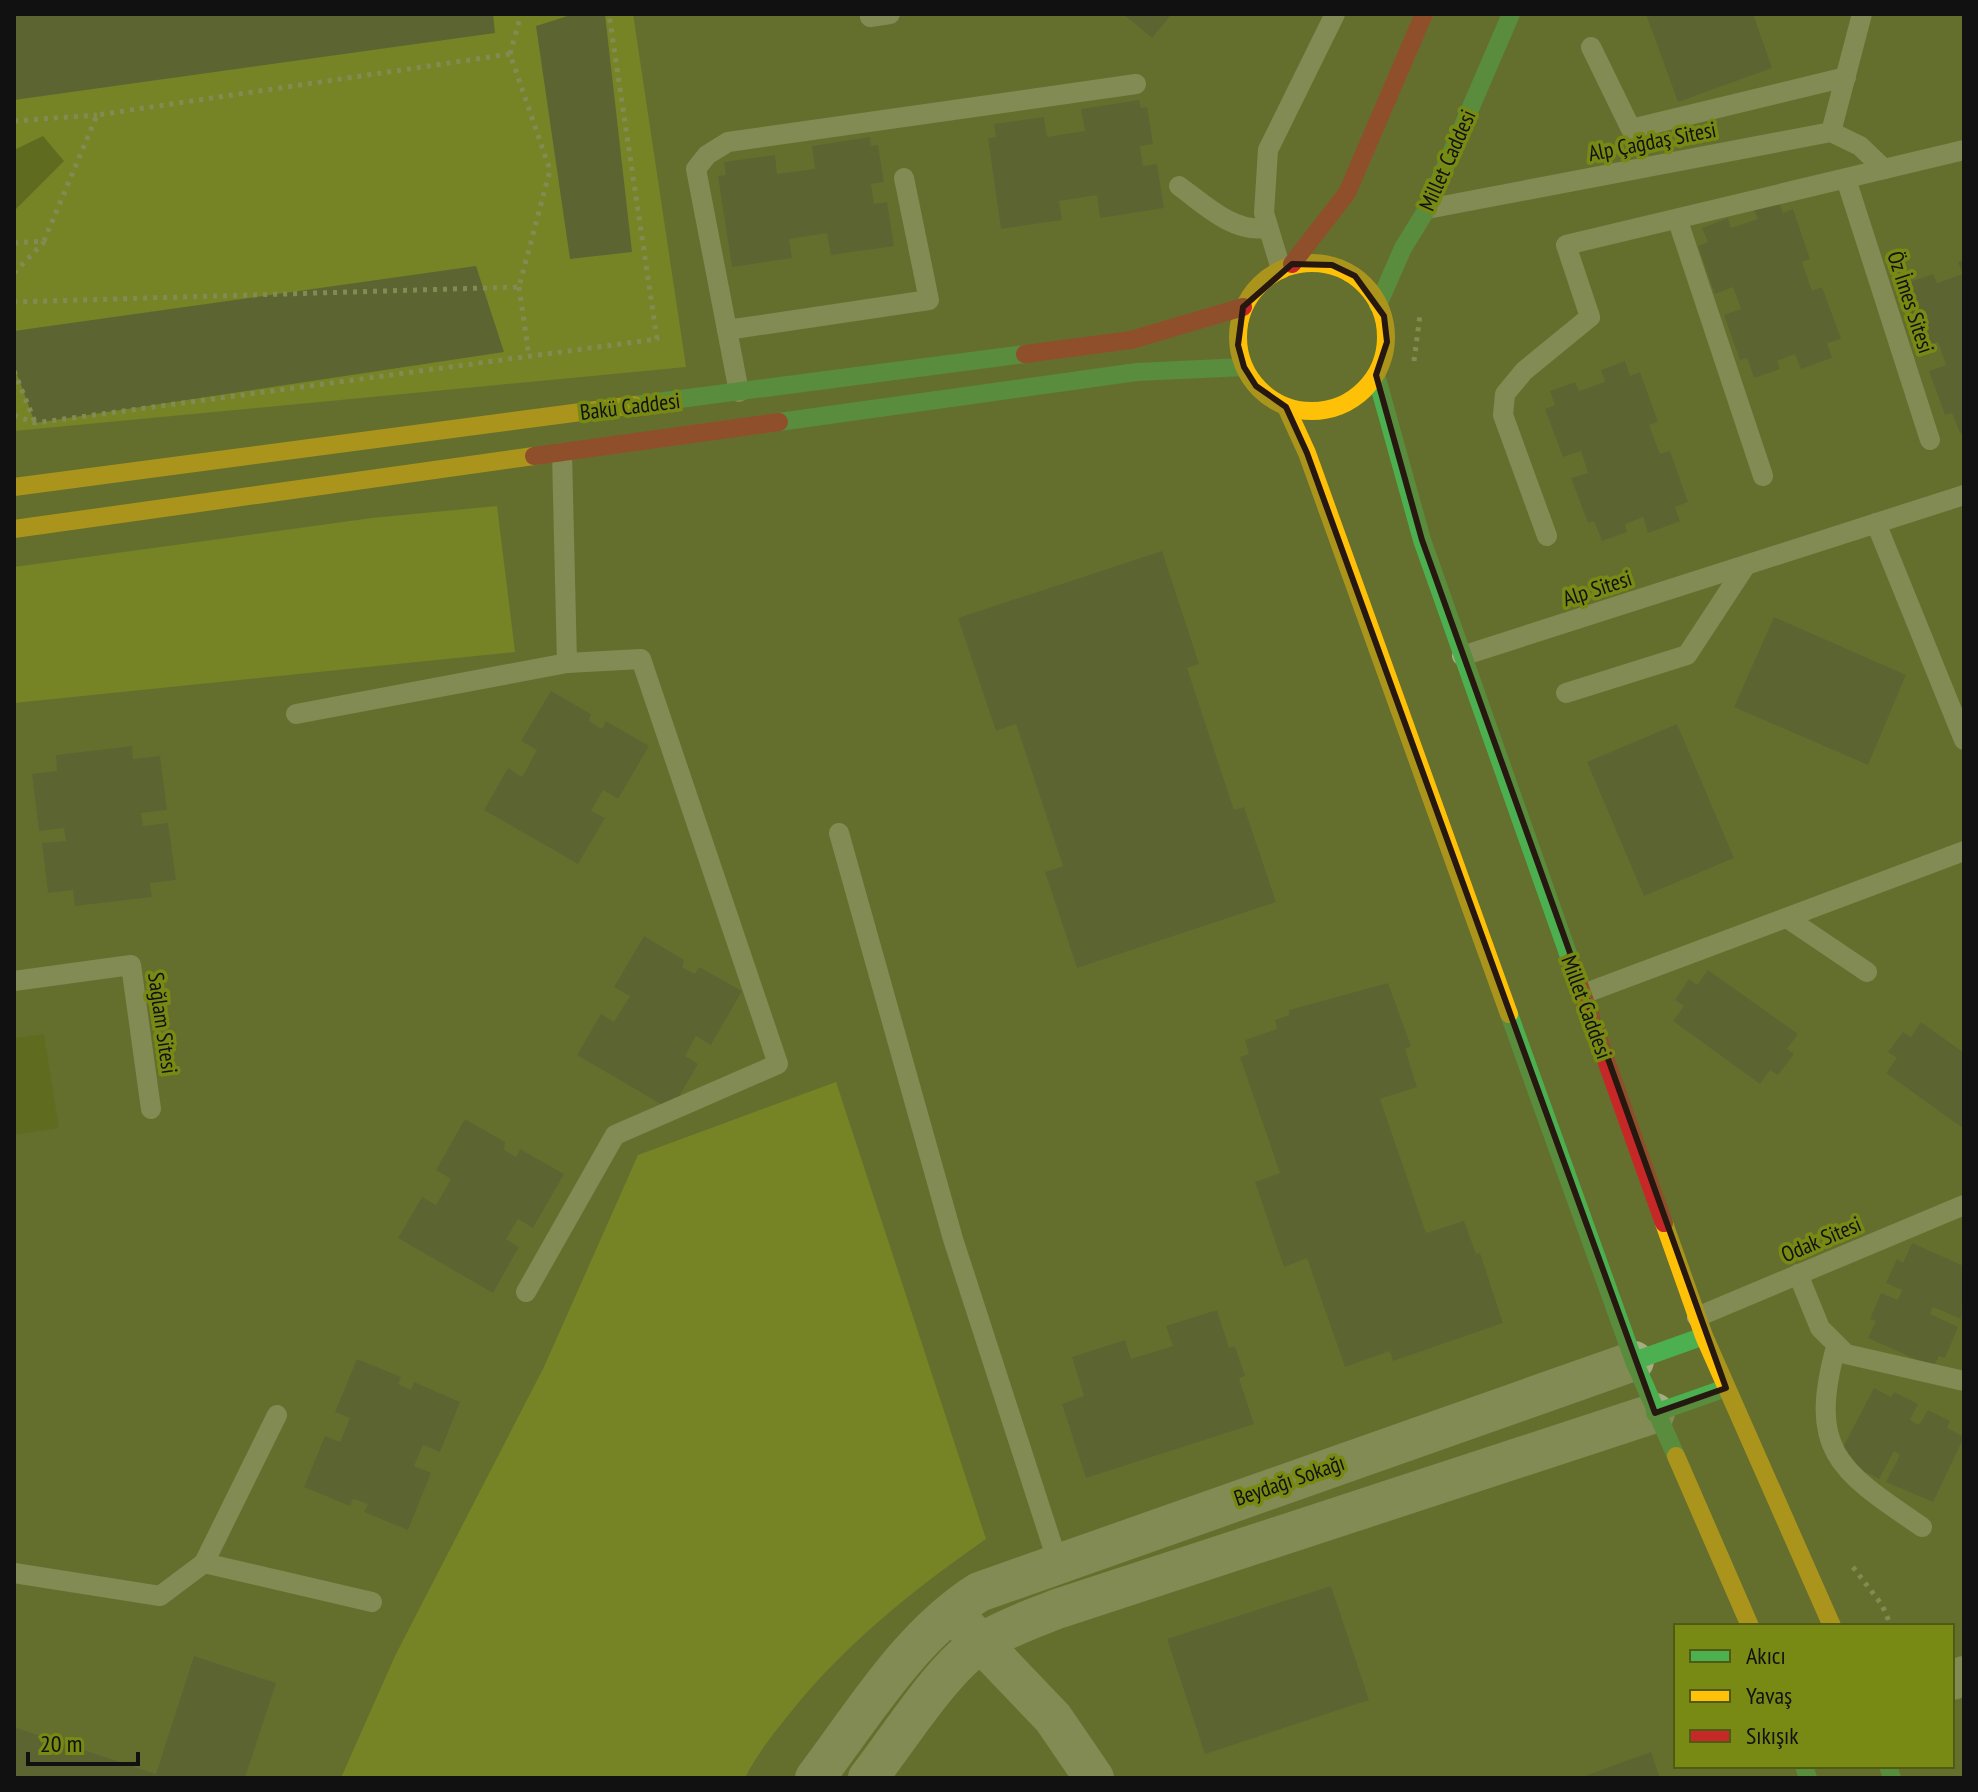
<svg xmlns="http://www.w3.org/2000/svg" width="1978" height="1792" font-family="'PT Sans Narrow',sans-serif">
<rect width="100%" height="100%" fill="#656f2e"/>
<g fill="#8c9d1e">
<path d="M14 14H633L686 367 14 431Z"/>
<path d="M497 506 515 652 14 703V567L372 518Z"/>
<path d="M836 1082 986 1539C913 1590 846 1643 790 1713 774 1733 756 1755 745 1778H341L395 1656 544 1367 638 1155Z"/>
</g>
<g fill="#59670e">
<path d="M43 136 64 161 14 211V150Z"/>
<path d="M44 1034 59 1128 14 1135V1038Z"/>
</g>
<g fill="#535837">
<path d="M14 14H493L495 33 14 100Z"/>
<path d="M574 14H605L632 252 570 259 536 26Z"/>
<path d="M1123 14H1172L1152 38Z"/>
<path d="M1646 14H1753L1772 68 1678 102Z"/>
<path d="M1139 100 1141 108 1147 107 1153 144 1140 146 1143 166 1157 164 1164 208 1100 218 1097 195 1059 201 1062 220 1001 229 988 138 996 137 994 124 1044 117 1047 137 1085 131 1081 109Z"/>
<path d="M870 137 871 146 878 145 884 182 871 184 874 204 887 202 894 246 831 255 827 233 789 239 792 258 732 267 718 176 726 175 724 162 775 155 777 174 815 169 812 146Z"/>
<path d="M1778 198 1783 213 1793 209 1810 259 1802 262 1812 291 1822 287 1841 339 1827 343 1832 358 1801 369 1795 354 1777 361 1780 369 1754 378 1747 358 1740 360 1724 315 1741 309 1733 287 1715 294 1698 246 1708 242 1702 228 1728 218 1731 228 1758 219 1753 207Z"/>
<path d="M1964 260V432L1960 433 1952 413 1945 415 1929 371 1946 365 1938 342 1920 349 1903 301 1913 297 1907 283 1933 274 1937 283 1963 274 1958 262Z"/>
<path d="M476 266 504 352 35 423 14 366V331Z"/>
<path d="M1625 361 1630 376 1640 372 1658 422 1649 425 1660 454 1670 451 1688 502 1675 507 1680 521 1648 533 1643 517 1625 524 1627 532 1602 541 1594 521 1588 523 1571 478 1588 473 1581 451 1563 457 1545 409 1555 405 1550 391 1575 382 1579 391 1605 382 1601 370Z"/>
<path d="M1162 551 1199 664 1187 668 1234 810 1244 807 1276 902 1077 968 1045 872 1063 866 1016 724 996 731 958 618Z"/>
<path d="M1774 617 1906 675 1868 765 1734 707Z"/>
<path d="M551 691 591 714 589 721 602 729 606 721 649 746 618 799 603 790 591 811 605 818 578 864 484 810 508 768 522 777 537 750 521 741Z"/>
<path d="M1677 724 1734 858 1644 896 1587 762Z"/>
<path d="M132 746 133 759 160 756 167 810 141 813 143 826 168 823 176 880 150 883 152 897 75 906 73 890 48 893 42 843 66 841 64 828 39 831 32 774 57 771 56 755Z"/>
<path d="M644 936 684 960 682 967 695 974 699 967 742 991 711 1045 696 1036 685 1056 698 1064 671 1110 577 1055 601 1014 614 1022 630 996 614 987Z"/>
<path d="M1708 970 1798 1034 1787 1049 1794 1054 1778 1075 1770 1070 1760 1084 1673 1021 1684 1006 1675 1000 1689 979 1697 985Z"/>
<path d="M1388 983 1411 1046 1405 1049 1417 1087 1380 1099 1426 1233 1464 1221 1476 1254 1480 1253 1503 1323 1393 1361 1390 1351 1345 1367 1307 1258 1284 1267 1255 1182 1280 1173 1240 1057 1249 1054 1245 1040 1277 1029 1275 1020 1289 1015V1010Z"/>
<path d="M1921 1022 1964 1053V1129L1886 1073 1897 1058 1888 1052 1903 1032 1911 1037Z"/>
<path d="M465 1119 505 1142 504 1150 516 1157 520 1149 564 1174 533 1228 518 1219 506 1239 519 1247 493 1293 398 1238 422 1197 436 1205 451 1179 436 1170Z"/>
<path d="M1912 1243 1964 1266 1961 1319 1933 1307 1930 1314 1958 1327 1945 1358 1939 1356 1933 1367 1868 1338 1876 1321 1870 1319 1881 1293 1898 1300 1902 1290 1886 1283 1897 1259 1903 1263Z"/>
<path d="M1217 1310 1229 1348 1235 1346 1245 1376 1239 1378 1254 1424 1086 1478 1062 1404 1084 1396 1072 1357 1125 1340 1131 1359 1173 1346 1166 1326Z"/>
<path d="M357 1359 401 1377 398 1384 411 1390 414 1382 460 1402 440 1452 423 1445 414 1466 431 1473 408 1530 364 1512 368 1504 353 1499 350 1506 304 1487 325 1436 340 1442 350 1418 335 1412Z"/>
<path d="M1874 1388 1891 1397 1894 1392 1918 1404 1910 1420 1919 1425 1928 1410 1950 1421 1947 1428 1964 1437 1933 1502 1886 1482 1900 1455 1894 1451 1879 1479 1849 1463 1852 1457 1841 1451Z"/>
<path d="M1331 1586 1369 1700 1205 1754 1167 1639Z"/>
<path d="M194 1656 276 1683 245 1778H14V1727L156 1774Z"/>
<path d="M1651 1752 1660 1778H1579Z"/>
</g>
<g fill="none" stroke-linecap="round" stroke-linejoin="round">
<g stroke="#a6ad81" stroke-width="5" stroke-dasharray="4 6" stroke-linecap="butt">
<path d="M510 54 521 14"/>
<path d="M14 121 97 115"/>
<path d="M14 243 44 241 97 115 510 54 550 170 519 287 14 302"/>
<path d="M14 273 44 242"/>
<path d="M519 287 529 356"/>
<path d="M1414 361 1420 315"/>
<path d="M14 371 35 422"/>
<path d="M14 415 35 423 657 339 609 14"/>
<path d="M1853 1567 1882 1605 1891 1626"/>
</g>
<g stroke="#a6ad81" stroke-width="20">
<path d="M870 17 890 14"/>
<path d="M1591 47 1631 129 1846 77"/>
<path d="M1831 132 1860 146 1884 169"/>
<path d="M1846 179 1930 440"/>
<path d="M1179 186C1204 204 1233 233 1266 228"/>
<path d="M1427 209 1831 132 1862 14"/>
<path d="M1678 221 1763 476"/>
<path d="M1281 269 1264 213 1268 150 1335 14"/>
<path d="M727 330 929 300 904 178"/>
<path d="M739 392 696 169 707 155 728 142 1136 84"/>
<path d="M1876 523 1964 740"/>
<path d="M1547 536 1503 415 1505 394 1524 371 1590 317 1566 245 1964 150"/>
<path d="M1462 656 1964 495"/>
<path d="M1566 693 1687 655 1746 565"/>
<path d="M296 714 567 663 562 453"/>
<path d="M839 833 953 1239 1058 1563"/>
<path d="M1787 918 1867 972"/>
<path d="M14 981 131 965 151 1109"/>
<path d="M1583 994 1964 851"/>
<path d="M1798 1274 1820 1328 1846 1354 1964 1381"/>
<path d="M526 1292 615 1135 778 1064 641 659 567 663"/>
<path d="M1697 1317 1964 1205"/>
<path d="M1836 1347C1807 1452 1840 1471 1922 1527"/>
<path d="M204 1563 277 1415"/>
<path d="M14 1573 160 1596 204 1563 372 1602"/>
</g>
<g stroke="#a6ad81" stroke-width="40">
<path d="M965 1626 1053 1718 1094 1778"/>
<path d="M1952 1680 1964 1676"/>
<path d="M815 1778C864 1713 910 1636 979 1592L1634 1361"/>
<path d="M868 1778C898 1740 944 1665 983 1642 1006 1628 1032 1619 1057 1609L1655 1413"/>
</g>
<g stroke="#4caf50" stroke-width="18">
<path d="M1378 305 1403 248 1427 209 1511 14"/>
<path d="M1376 375 1422 540 1571 962"/>
<path d="M634 405 1025 354"/>
<path d="M779 422 1137 372 1244 367"/>
<path d="M1509 1014 1634 1361 1676 1456"/>
<path d="M1634 1361 1704 1336"/>
<path d="M1655 1413 1726 1388"/>
<path d="M1804 1766 1808 1778"/>
<path d="M1888 1766 1892 1778"/>
</g>
<g stroke="#ffc107" stroke-width="18">
<circle cx="1312" cy="337" r="74"/>
<path d="M1286 407 1307 453 1509 1014"/>
<path d="M14 487 634 405"/>
<path d="M14 529 534 456"/>
<path d="M1664 1223 1704 1336 1832 1626"/>
<path d="M1676 1456 1750 1626"/>
</g>
<g stroke="#c62828" stroke-width="18">
<path d="M1292 264 1347 193 1424 14"/>
<path d="M1025 354 1131 340 1243 307"/>
<path d="M534 456 779 422"/>
<path d="M1571 962 1664 1223"/>
</g>
</g>
<path d="M0 0H1978V1792H0ZM1292 264 1332 265 1355 276 1384 316 1387 342 1376 375 1422 540 1726 1388 1655 1413 1307 453 1286 407 1256 386 1244 367 1238 345 1243 307Z" fill="#656f2e" fill-opacity=".55" fill-rule="evenodd"/>
<path fill="none" stroke="#261810" stroke-width="6" stroke-linejoin="round" d="M1292 264 1332 265 1355 276 1384 316 1387 342 1376 375 1422 540 1726 1388 1655 1413 1307 453 1286 407 1256 386 1244 367 1238 345 1243 307Z"/>
<g text-anchor="middle" stroke-width="7" stroke-linejoin="round" paint-order="stroke">
<g font-size="22" fill="#111" stroke="#788a13">
<text transform="translate(1652 141) rotate(-11)" y="8">Alp Çağdaş Sitesi</text>
<text transform="translate(1447 160) rotate(-66)" y="8">Millet Caddesi</text>
<text transform="translate(1911 302) rotate(72)" y="8">Öz İmes Sitesi</text>
<text transform="translate(630 406) rotate(-7)" y="8">Bakü Caddesi</text>
<text transform="translate(1597 588) rotate(-18)" y="8">Alp Sitesi</text>
<text transform="translate(1587 1007) rotate(70)" y="8">Millet Caddesi</text>
<text transform="translate(163 1023) rotate(82)" y="8">Sağlam Sitesi</text>
<text transform="translate(1821 1239) rotate(-23)" y="8">Odak Sitesi</text>
<text transform="translate(1289 1480) rotate(-19)" y="8">Beydağı Sokağı</text>
</g>
</g>
<rect width="1978" height="1792" fill="none" stroke="#111111" stroke-width="32"/>
<rect x="1674" y="1624" width="280" height="144" fill="#788a13" stroke="#4f5a12" stroke-width="2"/>
<rect x="1690" y="1650" width="40" height="12" fill="#4caf50" stroke="#4f5a12" stroke-width="2"/>
<text x="1746" y="1664" font-size="24" fill="#111111">Akıcı</text>
<rect x="1690" y="1690" width="40" height="12" fill="#ffc107" stroke="#4f5a12" stroke-width="2"/>
<text x="1746" y="1704" font-size="24" fill="#111111">Yavaş</text>
<rect x="1690" y="1730" width="40" height="12" fill="#c62828" stroke="#4f5a12" stroke-width="2"/>
<text x="1746" y="1744" font-size="24" fill="#111111">Sıkışık</text>
<path d="M28 1752v12h110v-12" fill="none" stroke="#111111" stroke-width="4"/>
<text x="40" y="1752" font-size="24" fill="#111111" stroke="#788a13" stroke-width="6" paint-order="stroke">20 m</text>
</svg>
